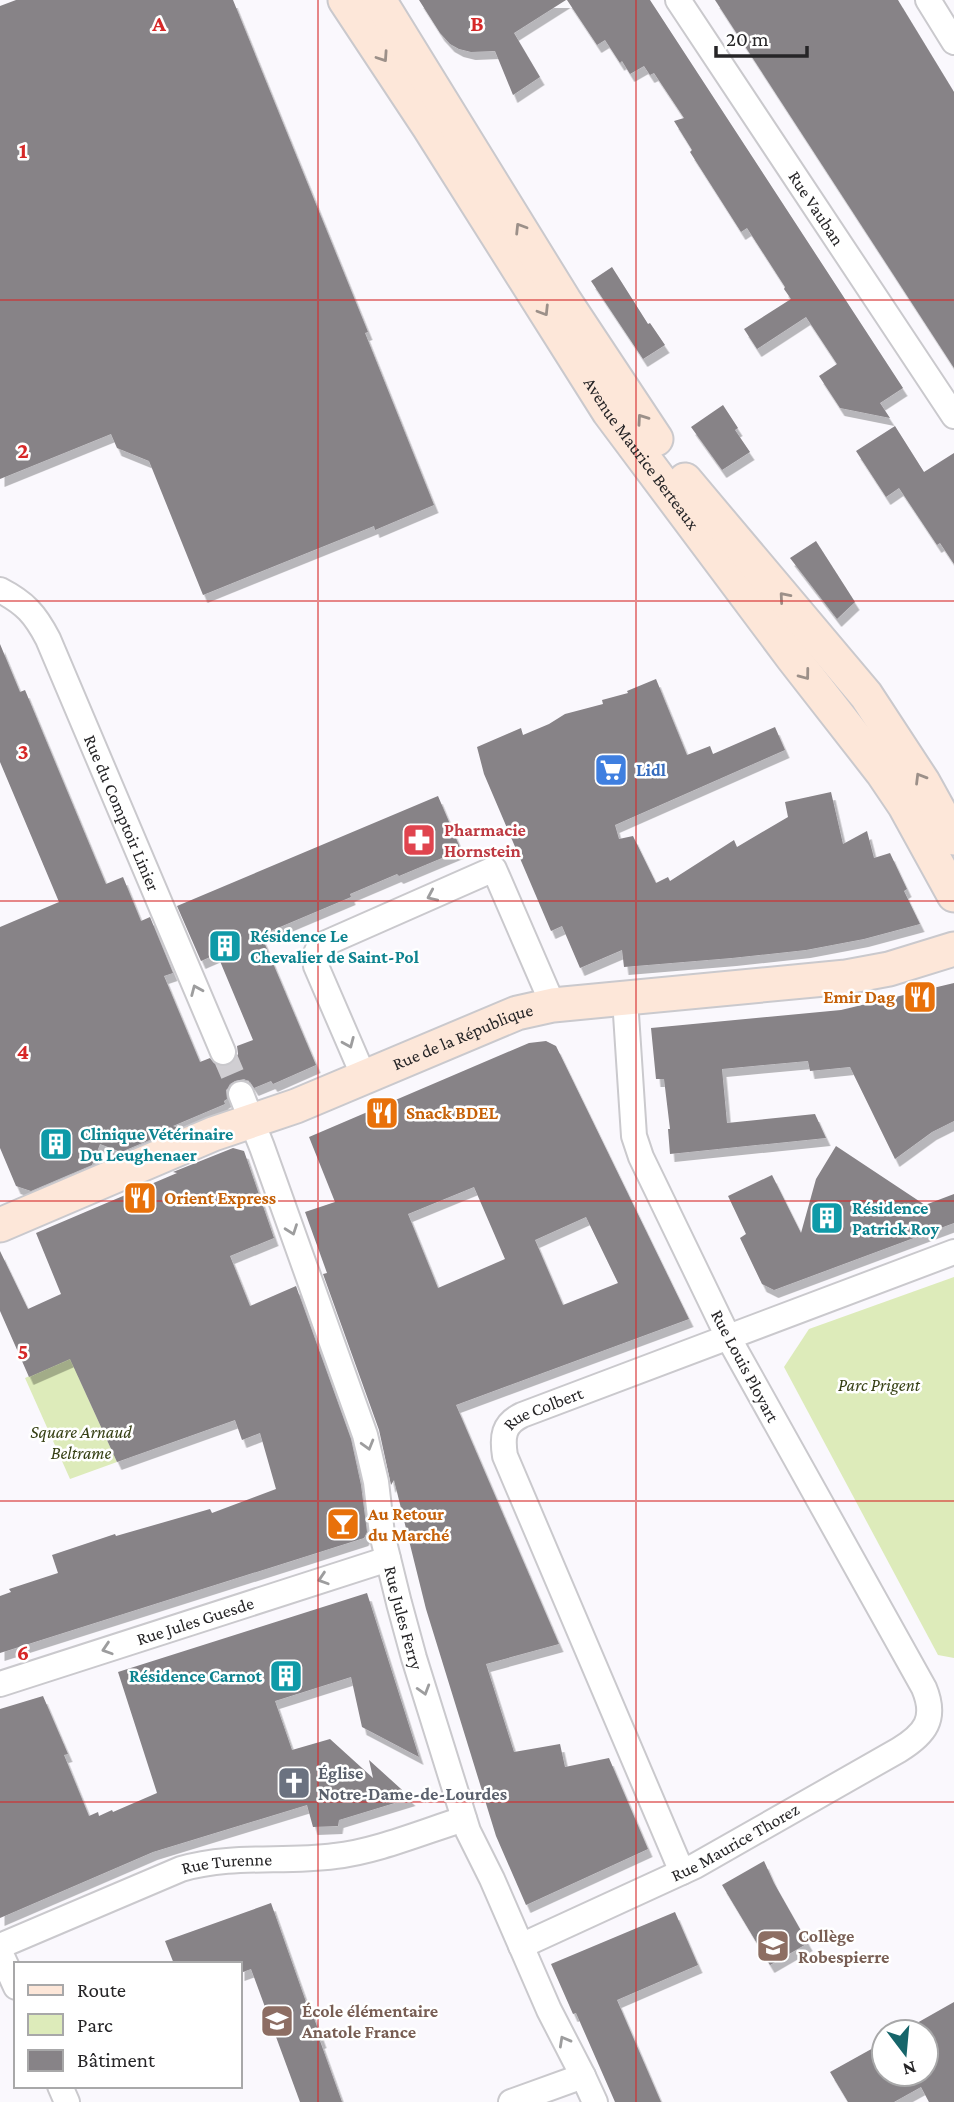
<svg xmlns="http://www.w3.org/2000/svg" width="954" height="2102" font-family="'Crimson Pro',serif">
<defs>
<filter id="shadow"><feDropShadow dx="4.5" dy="8" stdDeviation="0" flood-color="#0004"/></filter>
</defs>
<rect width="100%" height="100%" fill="#faf8fd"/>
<g fill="#ddebba">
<path d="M954 1277V1658L938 1655 784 1367 809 1329Z"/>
<path d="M78 1355V1376L117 1462 70 1479 25 1378Z"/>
</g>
<g fill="#878387" fill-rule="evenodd" filter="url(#shadow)">
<path d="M16 0H233L368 332 365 333 434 505 375 530 374 526 203 595 149 461 117 448 111 434 0 479V6Z"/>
<path d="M419 0H566L514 33 540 77 513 95 495 51 471 52 459 49 450 44 440 33Z"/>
<path d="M567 0H650L903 388 880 403 890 418 840 408 819 376 837 364 806 317 757 349 744 329 791 299 784 289 785 287 747 228 741 232 690 152 692 150 674 121 684 118 654 73 650 75 644 66 630 74 622 61 620 63 605 40 597 45Z"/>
<path d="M715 0H898L954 92V368Z"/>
<path d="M612 267 648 324 650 323 665 345 643 359 591 281Z"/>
<path d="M723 405 738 428 735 430 750 452 722 470 691 427Z"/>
<path d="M895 426 924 472 954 453V564L940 543 937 545 899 488 886 497 856 451Z"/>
<path d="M816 541 855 602 837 619 790 558Z"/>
<path d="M0 644 20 692 25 690 106 884 123 877 141 921 150 917 173 973 164 976 200 1062 210 1058 214 1063 221 1067 229 1065 235 1060 238 1054 237 1046 253 1040 217 954 201 961 177 906 438 796 461 850 399 876 397 874 350 894 351 897 261 935 316 1065 273 1084 271 1081 254 1088 250 1082 244 1079 235 1081 230 1084 226 1091 227 1099 224 1101 225 1104 173 1126 178 1128 121 1152 100 1144 92 1165 31 1191 16 1186 0 1148V927L59 902 0 762Z"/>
<path d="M656 679 687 755 710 746 713 754 775 727 785 750 615 825 619 839 633 836 656 883 668 877 670 881 734 840 737 847 788 817 785 802 831 792 843 844 867 831 874 858 890 853 907 889 904 891 920 924 864 939 806 950 732 958 624 967 622 950 580 968 562 926 551 931 484 774 477 747 521 728 523 735 549 724 565 714 603 704 602 700 628 693 627 691Z"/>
<path d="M954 983V1121L932 1132 895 1159 850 1067 810 1071 808 1061 722 1069 727 1123 815 1114 826 1138 670 1154 668 1129H670L664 1079H656L651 1028 841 1010Z"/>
<path d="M546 1041 556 1046 689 1319 456 1405 559 1644 486 1664 514 1752 560 1744 565 1767 609 1758 648 1849 526 1905 496 1836 426 1609 394 1480 391 1485 379 1430 323 1274 327 1273 305 1212 335 1202 309 1137 529 1043ZM474 1187 505 1259 438 1288 408 1214ZM586 1217 618 1283 563 1305 535 1240Z"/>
<path d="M836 1146 925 1205 954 1194V1223L774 1290 762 1284 740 1238 746 1234 728 1196 772 1175 801 1233 816 1179Z"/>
<path d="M233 1148 244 1151 274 1238 230 1256 250 1306 296 1286 351 1439 361 1485 367 1532 364 1538 0 1653V1596L11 1592 9 1589 58 1573 52 1555 115 1534 116 1536 210 1509 212 1513 276 1489 260 1433 242 1440 235 1420 117 1462 70 1359 29 1377 0 1311V1251L28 1309 61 1294 36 1233 177 1173 173 1172Z"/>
<path d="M367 1593 419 1757 362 1727 351 1677 275 1701 292 1750 330 1739 373 1778 369 1760 411 1798 339 1820 338 1826 313 1827 307 1805 153 1852 0 1918V1709L43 1696 68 1754 64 1755 89 1816 98 1812 99 1816 112 1810 113 1812 157 1793 118 1672Z"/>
<path d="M764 1861 774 1883 808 1943 770 1965 722 1885Z"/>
<path d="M271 1903 306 2002H308L322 2040 320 2041 342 2102H300L251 1969 240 1973V1964H174L165 1941Z"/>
<path d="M675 1912 698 1965 617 2000 661 2102H615L576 2013 573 2014 551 1964Z"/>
<path d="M954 2002V2102H929L921 2087 894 2102H848L830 2072 884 2042V2074H926V2032H901Z"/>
</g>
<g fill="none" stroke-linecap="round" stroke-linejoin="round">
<path stroke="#d0ced2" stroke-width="24" stroke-dasharray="24 12" stroke-linecap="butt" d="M223 1052 241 1094"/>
<defs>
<g id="street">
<path id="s1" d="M678 0 954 416"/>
<path d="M928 0 954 42"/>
<path id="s2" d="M0 590C25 603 35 614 48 639L223 1052"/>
<path d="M364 1077 316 966C314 956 316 949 324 944L494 869 553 1005"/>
<path id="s3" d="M241 1094 262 1147 365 1435 376 1482 382 1534 399 1603 414 1658 468 1831 492 1879 549 2010 583 2076 595 2102"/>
<path id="s4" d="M0 1684 388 1559"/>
<path id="s5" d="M682 1872 505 1456C502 1437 503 1424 522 1415L954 1252"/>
<path id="s6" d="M0 1946 181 1869C233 1854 282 1863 335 1856 375 1852 425 1831 464 1819"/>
<path id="s7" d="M521 1946 695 1866 899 1750C925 1734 937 1719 924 1688L728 1337 641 1157 634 1136 625 999"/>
<path d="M0 1952 16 1987"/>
<path d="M60 2086 67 2102"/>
<path d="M511 2102 583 2076"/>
</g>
<g id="secondary">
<path id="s8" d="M345 0 429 127 609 412 793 658 882 772 905 806 954 895"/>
<path d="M379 0 564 300 656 439"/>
<path d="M685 480 866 695 923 782 954 838"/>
<path id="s9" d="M0 1225 213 1134 296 1106 517 1013 553 1005 846 977 889 969 954 949"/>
</g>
</defs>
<use href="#street" stroke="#cac9cd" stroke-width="28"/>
<use href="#secondary" stroke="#cac9cd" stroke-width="37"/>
<use href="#street" stroke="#fff" stroke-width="24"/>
<use href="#secondary" stroke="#fde7d9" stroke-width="33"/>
</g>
<defs><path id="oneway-chevron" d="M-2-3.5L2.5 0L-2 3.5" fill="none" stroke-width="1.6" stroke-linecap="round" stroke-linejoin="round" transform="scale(1.75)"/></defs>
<g stroke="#9c9089">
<use href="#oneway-chevron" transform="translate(383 57) rotate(56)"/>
<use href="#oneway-chevron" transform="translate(520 228) rotate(-122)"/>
<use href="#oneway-chevron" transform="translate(544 311) rotate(58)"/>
<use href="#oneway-chevron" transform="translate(642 419) rotate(-125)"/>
<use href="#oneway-chevron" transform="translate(784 597) rotate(-131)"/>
<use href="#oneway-chevron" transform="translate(805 675) rotate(53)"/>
<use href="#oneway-chevron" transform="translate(920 778) rotate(-121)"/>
</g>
<g stroke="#9d9d9e">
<use href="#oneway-chevron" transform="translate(432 896) rotate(156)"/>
<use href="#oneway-chevron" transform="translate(196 990) rotate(-113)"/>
<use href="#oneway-chevron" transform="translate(349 1043) rotate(67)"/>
<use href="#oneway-chevron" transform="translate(292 1230) rotate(70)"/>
<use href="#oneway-chevron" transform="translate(368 1445) rotate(74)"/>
<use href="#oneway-chevron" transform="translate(323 1579) rotate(162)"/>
<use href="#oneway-chevron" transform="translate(107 1649) rotate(162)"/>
<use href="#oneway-chevron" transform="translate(424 1690) rotate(73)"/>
<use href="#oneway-chevron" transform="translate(564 2041) rotate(-119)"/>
</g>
<path fill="none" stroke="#d62828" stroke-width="2" stroke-opacity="0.55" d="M318 0V2102M636 0V2102M0 300H954M0 601H954M0 901H954M0 1201H954M0 1501H954M0 1802H954"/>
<defs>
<symbol id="supermarket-square" viewBox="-11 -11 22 22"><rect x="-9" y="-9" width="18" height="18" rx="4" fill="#3f7fe0" stroke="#fff"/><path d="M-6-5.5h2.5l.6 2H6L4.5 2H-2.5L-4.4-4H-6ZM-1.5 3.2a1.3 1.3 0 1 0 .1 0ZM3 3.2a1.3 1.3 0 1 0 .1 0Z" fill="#fff"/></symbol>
<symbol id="pharmacy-square" viewBox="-11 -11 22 22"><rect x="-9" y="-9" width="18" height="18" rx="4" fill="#e0444e" stroke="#fff"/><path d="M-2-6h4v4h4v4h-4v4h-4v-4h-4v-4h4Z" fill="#fff"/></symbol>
<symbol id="building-square" viewBox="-11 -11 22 22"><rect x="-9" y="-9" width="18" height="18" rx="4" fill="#0f9aa8" stroke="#fff"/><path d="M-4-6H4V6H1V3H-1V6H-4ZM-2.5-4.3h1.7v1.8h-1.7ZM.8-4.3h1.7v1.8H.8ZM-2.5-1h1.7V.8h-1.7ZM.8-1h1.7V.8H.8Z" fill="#fff"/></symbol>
<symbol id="restaurant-square" viewBox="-11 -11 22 22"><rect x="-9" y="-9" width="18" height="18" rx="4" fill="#e8710a" stroke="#fff"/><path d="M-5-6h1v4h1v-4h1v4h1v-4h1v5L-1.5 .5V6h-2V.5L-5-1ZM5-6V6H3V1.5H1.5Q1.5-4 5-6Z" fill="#fff"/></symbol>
<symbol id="bar-square" viewBox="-11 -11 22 22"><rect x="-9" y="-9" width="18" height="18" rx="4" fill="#e8710a" stroke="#fff"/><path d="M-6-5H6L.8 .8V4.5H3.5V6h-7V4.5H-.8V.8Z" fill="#fff"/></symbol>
<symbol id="church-square" viewBox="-11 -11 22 22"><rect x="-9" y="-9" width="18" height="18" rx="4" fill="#6b7280" stroke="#fff"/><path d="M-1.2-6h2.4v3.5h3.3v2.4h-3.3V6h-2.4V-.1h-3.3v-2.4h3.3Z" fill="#fff"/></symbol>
<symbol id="school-square" viewBox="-11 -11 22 22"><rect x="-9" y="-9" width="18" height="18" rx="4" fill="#8d6e63" stroke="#fff"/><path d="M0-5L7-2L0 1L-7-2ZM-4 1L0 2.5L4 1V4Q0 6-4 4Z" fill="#fff"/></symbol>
</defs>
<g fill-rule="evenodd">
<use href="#supermarket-square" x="592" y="751" width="38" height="38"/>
<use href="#pharmacy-square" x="400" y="821" width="38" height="38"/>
<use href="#building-square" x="206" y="927" width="38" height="38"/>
<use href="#restaurant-square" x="901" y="978" width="38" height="38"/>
<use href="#restaurant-square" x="363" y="1094" width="38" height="38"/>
<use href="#building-square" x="37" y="1125" width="38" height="38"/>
<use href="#restaurant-square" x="121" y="1179" width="38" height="38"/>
<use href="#building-square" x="808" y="1199" width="38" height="38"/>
<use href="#bar-square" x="324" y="1505" width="38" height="38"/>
<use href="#building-square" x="267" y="1657" width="38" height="38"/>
<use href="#church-square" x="275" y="1764" width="38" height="38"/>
<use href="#school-square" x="754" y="1927" width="38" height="38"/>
<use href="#school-square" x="258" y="2002" width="38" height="38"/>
</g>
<g text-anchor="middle" stroke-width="5" stroke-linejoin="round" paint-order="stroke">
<g font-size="18" fill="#262527" stroke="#fff">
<text dy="6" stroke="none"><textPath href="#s1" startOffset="250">Rue Vauban</textPath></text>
<text dy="6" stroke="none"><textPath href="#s8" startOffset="542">Avenue Maurice Berteaux</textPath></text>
<text dy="6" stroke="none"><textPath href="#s2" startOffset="259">Rue du Comptoir Linier</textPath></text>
<text dy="6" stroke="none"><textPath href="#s9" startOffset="500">Rue de la République</textPath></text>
<text transform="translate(745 1366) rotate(62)" y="6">Rue Louis Ployart</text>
<text dy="6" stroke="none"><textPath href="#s5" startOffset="523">Rue Colbert</textPath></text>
<text dy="6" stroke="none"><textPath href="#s3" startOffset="550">Rue Jules Ferry</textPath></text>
<text dy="6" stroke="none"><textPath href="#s4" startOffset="205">Rue Jules Guesde</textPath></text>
<text dy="6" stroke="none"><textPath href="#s7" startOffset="238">Rue Maurice Thorez</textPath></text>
<text dy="6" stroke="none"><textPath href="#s6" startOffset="243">Rue Turenne</textPath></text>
</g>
<g font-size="18" font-weight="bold" fill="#366cbe" stroke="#fff" text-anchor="start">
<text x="636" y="776">Lidl</text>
</g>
<g font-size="18" font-weight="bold" fill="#be3a42" stroke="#fff" text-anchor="start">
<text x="444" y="836">Pharmacie<tspan x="444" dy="21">Hornstein</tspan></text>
</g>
<g font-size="18" font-weight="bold" fill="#0d838f" stroke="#fff" text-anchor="start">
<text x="250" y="942">Résidence Le<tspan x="250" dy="21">Chevalier de Saint-Pol</tspan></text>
<text x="80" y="1140">Clinique Vétérinaire<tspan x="80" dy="21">Du Leughenaer</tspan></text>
<text x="852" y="1214">Résidence<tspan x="852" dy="21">Patrick Roy</tspan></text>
<text x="262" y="1682" text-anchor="end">Résidence Carnot</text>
</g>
<g font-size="18" font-weight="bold" fill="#c56008" stroke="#fff" text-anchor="start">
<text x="895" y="1003" text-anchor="end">Emir Dag</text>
<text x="406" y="1119">Snack BDEL</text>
<text x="164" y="1204">Orient Express</text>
<text x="368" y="1520">Au Retour<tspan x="368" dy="21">du Marché</tspan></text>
</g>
<g font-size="18" font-style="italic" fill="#353f13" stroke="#fff">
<text x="879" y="1391">Parc Prigent</text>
<text x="81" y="1438">Square Arnaud<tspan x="81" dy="21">Beltrame</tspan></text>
</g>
<g font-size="18" font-weight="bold" fill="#5b616d" stroke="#fff" text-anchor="start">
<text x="318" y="1779">Église<tspan x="318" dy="21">Notre-Dame-de-Lourdes</tspan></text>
</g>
<g font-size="18" font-weight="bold" fill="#785e54" stroke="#fff" text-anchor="start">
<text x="798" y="1942">Collège<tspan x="798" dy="21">Robespierre</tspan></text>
<text x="302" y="2017">École élémentaire<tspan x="302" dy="21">Anatole France</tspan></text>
</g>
</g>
<g font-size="23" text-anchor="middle" font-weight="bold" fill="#d62828" stroke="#fff" stroke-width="5" stroke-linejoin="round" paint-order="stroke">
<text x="159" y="31">A</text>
<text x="477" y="31">B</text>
<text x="23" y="158">1</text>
<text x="23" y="458">2</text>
<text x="23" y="759">3</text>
<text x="23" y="1059">4</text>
<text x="23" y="1359">5</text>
<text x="23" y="1660">6</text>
</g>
<rect x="14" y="1962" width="228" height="126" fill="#ffffff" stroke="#a8a8a9" stroke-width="2"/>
<rect x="28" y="1985" width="35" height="10" fill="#fde7d9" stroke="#a8a8a9" stroke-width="2"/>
<text x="77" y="1997" font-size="21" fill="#262527">Route</text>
<rect x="28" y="2014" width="35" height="21" fill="#ddebba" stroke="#a8a8a9" stroke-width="2"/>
<text x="77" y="2032" font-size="21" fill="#262527">Parc</text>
<rect x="28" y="2050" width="35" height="21" fill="#878387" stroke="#a8a8a9" stroke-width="2"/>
<text x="77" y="2067" font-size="21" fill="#262527">Bâtiment</text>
<g transform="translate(905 2053) rotate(164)"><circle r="33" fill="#ffffff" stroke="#a8a8a9" stroke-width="2"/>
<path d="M0-5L12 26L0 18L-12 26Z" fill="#16656a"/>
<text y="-10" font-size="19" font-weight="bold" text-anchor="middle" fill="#262527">N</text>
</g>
<path d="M716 46v10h91v-10" fill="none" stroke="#262527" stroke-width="3.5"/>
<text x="726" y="46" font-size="21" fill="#262527" stroke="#ffffff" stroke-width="5" paint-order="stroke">20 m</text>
</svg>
